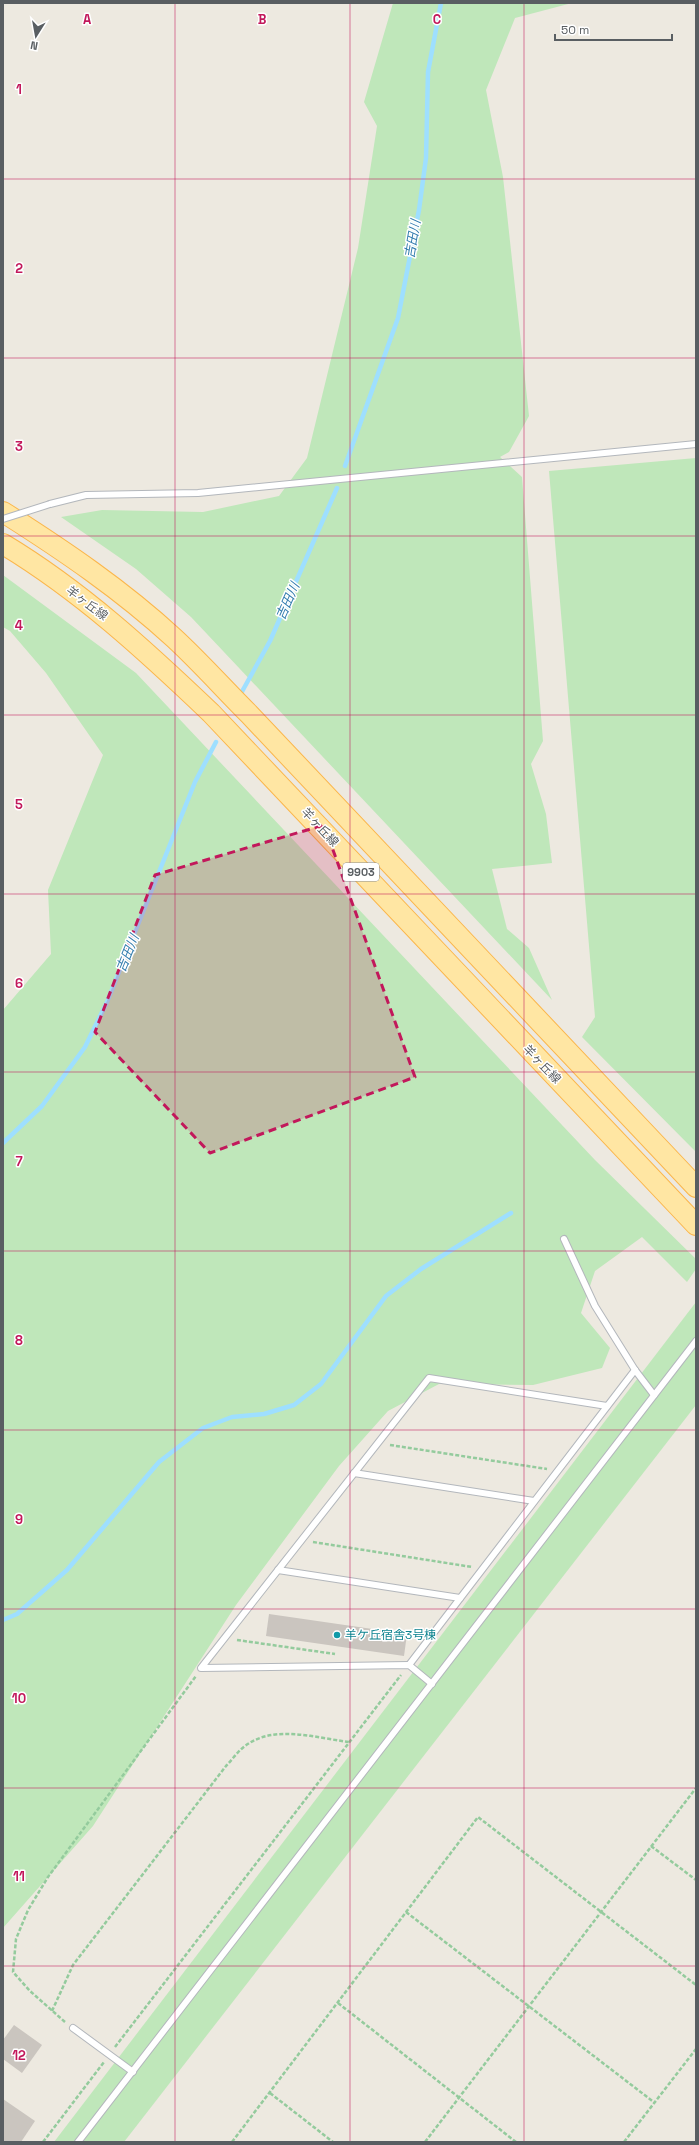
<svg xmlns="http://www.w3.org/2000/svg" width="699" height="2145" font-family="'Space Grotesk','Noto Sans JP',sans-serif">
<rect width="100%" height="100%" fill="#ede9e0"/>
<g fill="#bfe7ba">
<path d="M393 3H572L515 18 486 90 503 177 529 416 509 452 500 457 522 477 543 741 531 764 546 814 552 863 492 869 507 929 529 948 552 1000 191 617 136 569 61 517 102 510 203 512 279 496 307 458 358 248 377 126 364 102Z"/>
<path d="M696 458V1152L582 1037 595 1017 549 471Z"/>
<path d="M3 575 136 673 595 1160 696 1259V1269L687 1282 642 1237 595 1271 581 1313 610 1348 602 1368 533 1385 439 1384 388 1411 339 1466 236 1605 93 1826 3 1928V1010L51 954 48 890 103 755 46 673 10 631 3 627Z"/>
<path d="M696 1302V1405L124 2142H54Z"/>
</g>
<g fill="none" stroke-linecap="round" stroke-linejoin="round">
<g stroke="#9edfff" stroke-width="4.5">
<path d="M345 466 398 318 419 210 426 158 428 72 441 3"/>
<path d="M239 697 270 641 337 488"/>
<path d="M3 1143 42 1106 85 1047 107 1002 195 782 216 742"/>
<path d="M3 1620 17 1614 67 1570 159 1462 203 1428 232 1417 264 1414 294 1405 321 1384 386 1296 421 1269 511 1213"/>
</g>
</g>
<g fill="#cac5bf">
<path d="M269 1614 407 1634 404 1656 266 1636Z"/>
<path d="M14 2025 42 2045 22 2073 3 2059V2040Z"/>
<path d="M3 2099 35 2121 21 2142H3Z"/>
</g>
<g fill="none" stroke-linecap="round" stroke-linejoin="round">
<defs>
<g id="lane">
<path d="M50 504 86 495 198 493 696 444"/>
<path d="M564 1239 595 1306 635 1370 654 1395"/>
<path d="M354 1473 534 1501"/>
<path d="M278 1570 460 1598"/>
<path d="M409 1665 635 1370"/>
<path d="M432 1684 409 1665 201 1668 429 1378 607 1406"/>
<path d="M73 2028 133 2072"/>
<path d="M78 2142 696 1341"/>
</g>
<g id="primary">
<path d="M3 512C63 550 122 590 174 638 200 662 224 689 249 714L696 1187"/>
<path d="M3 544C81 591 146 651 211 713L696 1225"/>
</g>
</defs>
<use href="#lane" stroke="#b3b7bc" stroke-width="8"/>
<use href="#primary" stroke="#fbb64b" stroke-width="22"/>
<g stroke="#94cb9d" stroke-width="2.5" stroke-dasharray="4 2" stroke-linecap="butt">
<path d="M390 1445 547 1469"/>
<path d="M313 1542 472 1567"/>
<path d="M237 1640 335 1654"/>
<path d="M651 1846 696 1880"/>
<path d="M406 1912 655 2103"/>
<path d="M338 2003 516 2142"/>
<path d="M52 2011 73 1965 226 1766C232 1760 238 1751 245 1746 274 1724 316 1738 349 1742"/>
<path d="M65 2022 30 1991 13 1972 16 1939 28 1910 48 1877 196 1676"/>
<path d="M115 2047 401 1675"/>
<path d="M270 2093 333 2142"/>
<path d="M43 2142 104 2062"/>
<path d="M232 2142 478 1817 696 1985"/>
<path d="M425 2142 696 1788"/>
<path d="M624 2142 696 2049"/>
</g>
<use href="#lane" stroke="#fff" stroke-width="6"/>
<use href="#primary" stroke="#ffe6a3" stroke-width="20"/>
<defs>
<path id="lane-bridge" d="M3 519 50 504"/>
</defs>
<use href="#lane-bridge" stroke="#b3b7bc" stroke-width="8" stroke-linecap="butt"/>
<use href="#lane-bridge" stroke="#fff" stroke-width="6"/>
</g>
<path fill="#c2185b" fill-opacity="0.2" stroke="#c2185b" stroke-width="3" stroke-dasharray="8 5" stroke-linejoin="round" d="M324 825 415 1077 210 1153 95 1032 155 875Z"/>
<path fill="none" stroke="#c2185b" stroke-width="1" stroke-opacity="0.55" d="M175 3V2142M350 3V2142M524 3V2142M3 179H696M3 358H696M3 536H696M3 715H696M3 894H696M3 1072H696M3 1251H696M3 1430H696M3 1609H696M3 1788H696M3 1966H696"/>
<circle fill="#0f9aa8" stroke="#fff" stroke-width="1.5" cx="337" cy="1635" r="4"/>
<g text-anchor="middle" stroke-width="3" stroke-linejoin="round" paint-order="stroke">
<rect fill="#fff" stroke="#8b8e91" stroke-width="1" x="343" y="863" width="36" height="18" rx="3"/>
<g font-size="11" font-weight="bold" fill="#595e62">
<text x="361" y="876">9903</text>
</g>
<g font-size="12" fill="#595e62" stroke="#fff">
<text transform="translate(87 603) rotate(37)" y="4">羊ヶ丘線</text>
<text transform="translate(320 827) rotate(47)" y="4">羊ヶ丘線</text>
<text transform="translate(542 1064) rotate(46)" y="4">羊ヶ丘線</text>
</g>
<g font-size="12" fill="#0d838f" stroke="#fff" text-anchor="start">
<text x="345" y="1639">羊ケ丘宿舎3号棟</text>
</g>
<g font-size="13" font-style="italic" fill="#327cae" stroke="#fff">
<text transform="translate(412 239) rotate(-80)" y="5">吉田川</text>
<text transform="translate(287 601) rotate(-66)" y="5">吉田川</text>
<text transform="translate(127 953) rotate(-68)" y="5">吉田川</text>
</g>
</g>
<g font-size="13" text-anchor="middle" font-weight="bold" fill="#c2185b" stroke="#fff" stroke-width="3" stroke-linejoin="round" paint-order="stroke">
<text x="87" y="24">A</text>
<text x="262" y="24">B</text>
<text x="437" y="24">C</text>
<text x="19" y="94">1</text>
<text x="19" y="273">2</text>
<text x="19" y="451">3</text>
<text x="19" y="630">4</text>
<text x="19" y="809">5</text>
<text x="19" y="988">6</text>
<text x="19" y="1166">7</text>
<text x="19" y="1345">8</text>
<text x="19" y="1524">9</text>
<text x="19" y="1703">10</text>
<text x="19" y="1881">11</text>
<text x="19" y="2060">12</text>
</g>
<rect width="699" height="2145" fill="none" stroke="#595e62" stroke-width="8"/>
<g transform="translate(36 36) rotate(191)" stroke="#ffffff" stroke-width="3" paint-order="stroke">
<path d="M0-3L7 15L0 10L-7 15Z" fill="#595e62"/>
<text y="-6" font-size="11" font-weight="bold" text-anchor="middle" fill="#595e62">N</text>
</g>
<path d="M555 34v6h117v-6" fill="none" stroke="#595e62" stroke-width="2"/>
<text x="561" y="34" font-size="12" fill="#595e62" stroke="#ffffff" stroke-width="3" paint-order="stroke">50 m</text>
</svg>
